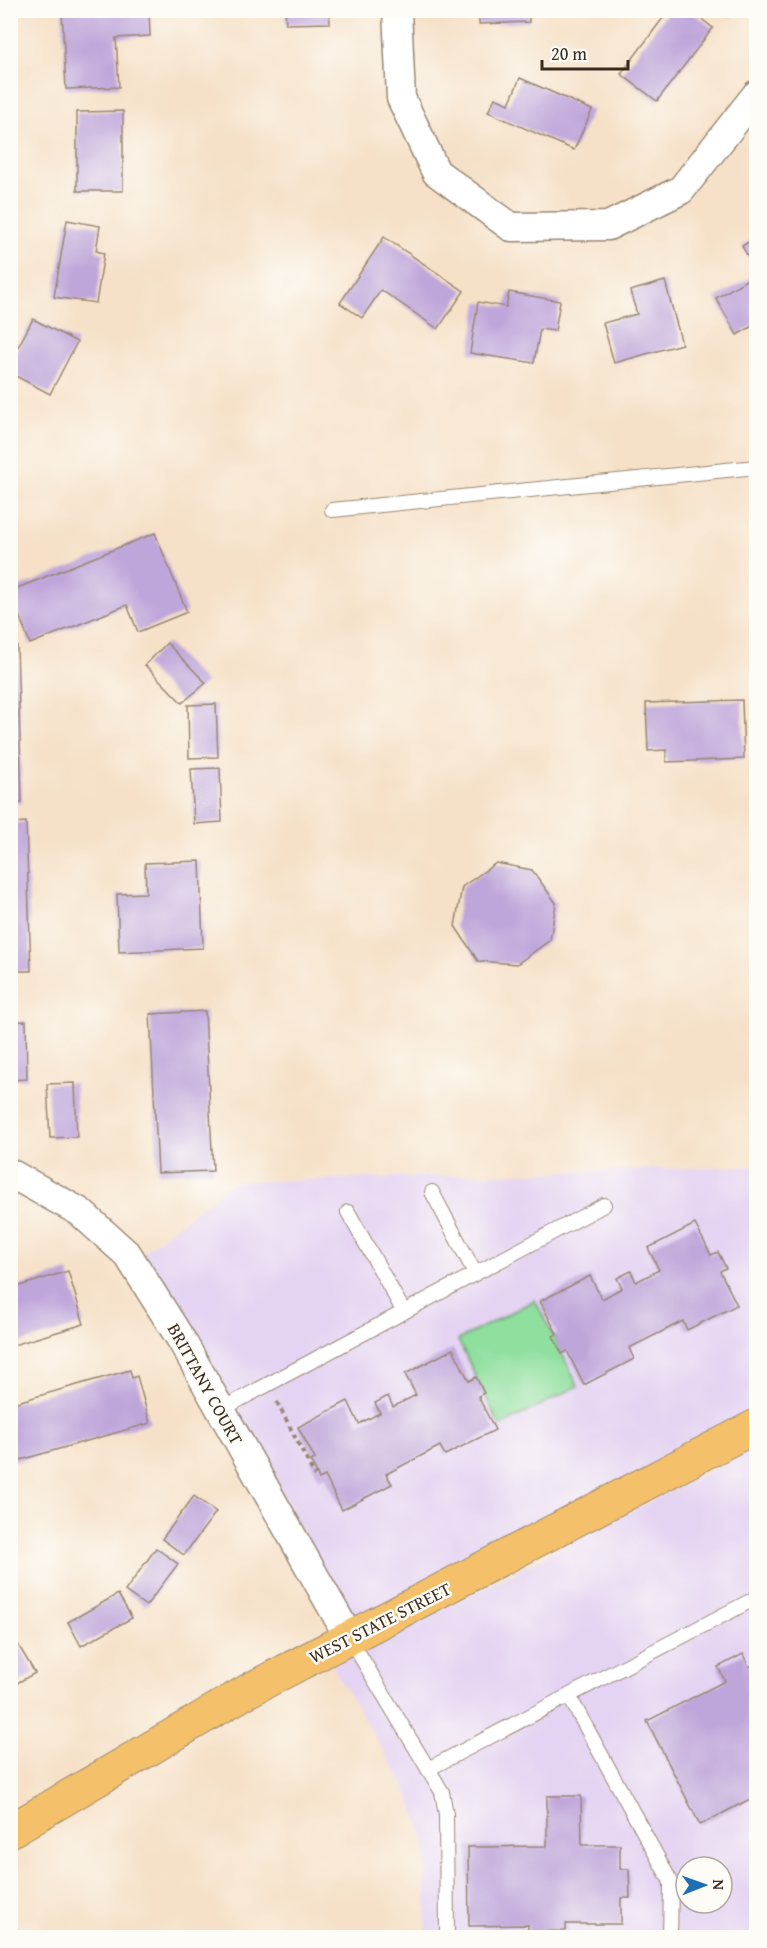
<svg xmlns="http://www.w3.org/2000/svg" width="767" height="1948" font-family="'Gentium Book Plus',serif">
<rect width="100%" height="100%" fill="#fdfcf7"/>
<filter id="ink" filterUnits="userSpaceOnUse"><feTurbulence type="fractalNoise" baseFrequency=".0167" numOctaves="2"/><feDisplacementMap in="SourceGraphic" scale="12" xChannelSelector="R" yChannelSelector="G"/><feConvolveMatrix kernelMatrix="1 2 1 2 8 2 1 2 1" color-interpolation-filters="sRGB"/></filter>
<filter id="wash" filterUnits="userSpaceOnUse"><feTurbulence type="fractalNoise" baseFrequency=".008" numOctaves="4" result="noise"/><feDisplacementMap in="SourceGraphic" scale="24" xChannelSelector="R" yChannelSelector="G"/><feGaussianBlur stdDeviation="1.35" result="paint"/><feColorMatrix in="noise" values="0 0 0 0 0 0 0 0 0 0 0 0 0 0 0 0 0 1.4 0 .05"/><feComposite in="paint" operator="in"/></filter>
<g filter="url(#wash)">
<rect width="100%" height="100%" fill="#f6e1c8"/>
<g fill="#e4d3f2" fill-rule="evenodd">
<path d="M756 1166V1411L355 1624 143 1252 233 1182Z"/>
<path d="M756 1447V1937H426V1843L406 1788 332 1666ZM686 1867H722V1903H686Z"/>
</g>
<path fill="#8fdf9e" stroke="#65845e" stroke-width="1.5" d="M535 1300 578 1386 500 1426 458 1340Z"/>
<g id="blocks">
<g fill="#bfa6da">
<path d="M149 10 150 36 116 38 119 87 66 89 62 11Z"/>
<path d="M285 10H329L330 23 286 24Z"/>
<path d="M479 10H529V22L479 24Z"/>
<path d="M669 10H690L713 28 657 101 621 74Z"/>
<path d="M720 10H733L728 17Z"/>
<path d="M520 78 592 110 574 150 488 112 495 98 509 104Z"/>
<path d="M123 111V191H77V112Z"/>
<path d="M67 220 100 226 96 251 104 253 96 303 54 297Z"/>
<path d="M384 237 464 291 438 329 381 290 362 318 340 303Z"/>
<path d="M756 237V271L742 246Z"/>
<path d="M756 274V324L737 335 716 298Z"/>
<path d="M665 281 682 344 614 363 603 323 637 314 630 291Z"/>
<path d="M509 292 560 301 555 331 540 329 534 363 470 353 478 302 506 307Z"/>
<path d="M33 319 77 342 50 394 10 373V362Z"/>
<path d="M155 533 187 612 138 632 127 605 30 644 10 591Z"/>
<path d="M167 643 206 683 182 703 145 665Z"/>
<path d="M10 646H17L22 803 10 804Z"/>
<path d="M742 700 744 759 666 762V750L648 751 646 703Z"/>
<path d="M216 704 218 757 189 758 188 705Z"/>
<path d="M220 768 222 822 194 824 191 769Z"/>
<path d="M26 822 31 971H10V823Z"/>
<path d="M200 861 203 948 119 952 117 894 146 893 145 863Z"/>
<path d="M496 863 532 870 556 903 550 940 517 964 478 961 455 926 462 887Z"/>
<path d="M205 1011 213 1171 158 1173 150 1014Z"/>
<path d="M26 1021 27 1079 10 1080V1022Z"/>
<path d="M75 1083 77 1137 50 1138 47 1084Z"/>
<path d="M695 1224 711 1255 718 1252 726 1268 720 1271 737 1305 687 1330 683 1321 629 1348 634 1359 584 1385 567 1351 562 1354 553 1336 557 1334 540 1301 590 1276 602 1299 622 1288 617 1278 631 1271 636 1282 659 1270 648 1248Z"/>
<path d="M68 1271 84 1324 10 1346V1289Z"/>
<path d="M453 1349 469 1381 476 1377 484 1393 478 1396 495 1430 445 1455 440 1446 386 1474 392 1484 342 1510 325 1476 319 1479 311 1461 315 1459 298 1427 348 1401 359 1424 380 1413 375 1403 388 1396 393 1407 416 1395 405 1374Z"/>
<path d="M130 1370 132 1378 137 1376 150 1423 10 1463V1404Z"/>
<path d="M194 1496 216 1512 184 1555 162 1539Z"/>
<path d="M156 1548 178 1564 146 1606 125 1591Z"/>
<path d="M118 1594 132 1618 81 1646 68 1622Z"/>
<path d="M10 1631 35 1673 10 1687Z"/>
<path d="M743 1654 749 1667 756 1663V1796L700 1825 647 1721 725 1681 718 1667Z"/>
<path d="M547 1796H581L582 1845H620V1869H629L630 1898H621V1924H566V1931L528 1932V1925L469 1926 468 1847 547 1846Z"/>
</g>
</g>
</g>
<g filter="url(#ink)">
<use href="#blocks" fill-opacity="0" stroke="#988673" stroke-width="1.5"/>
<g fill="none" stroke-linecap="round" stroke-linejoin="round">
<defs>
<g id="lane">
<path d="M332 510 756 467"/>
<path d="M432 1192 475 1273"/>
<path d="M348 1212 404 1312"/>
<path d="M220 1410 604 1205"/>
<path d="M350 1639 442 1792 446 1814 447 1938"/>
<path d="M569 1696 671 1882 670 1938"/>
<path d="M428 1769 756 1598"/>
</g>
<g id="street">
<path d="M397 10 401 98 436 172 511 227 608 226 681 190 756 95"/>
<path d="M10 1173 80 1212 128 1255 182 1341 350 1639"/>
</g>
<path id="primary" d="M10 1831 251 1689 756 1426"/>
</defs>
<use href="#lane" stroke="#988673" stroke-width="16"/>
<use href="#street" stroke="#988673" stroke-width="31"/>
<use href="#primary" stroke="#988673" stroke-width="35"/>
<path stroke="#988673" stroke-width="4" stroke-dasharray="4.5 4.5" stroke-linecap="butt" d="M277 1402 315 1476"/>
<use href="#lane" stroke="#fff" stroke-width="14"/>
<use href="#street" stroke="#fff" stroke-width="28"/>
<use href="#primary" stroke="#f4c16a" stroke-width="33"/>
</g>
</g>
<g text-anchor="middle" stroke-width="5" stroke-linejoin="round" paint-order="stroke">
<g font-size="18" fill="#3b2a1e" stroke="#fdfcf7">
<text transform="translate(205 1384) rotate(61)" y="6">BRITTANY COURT</text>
<text transform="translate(380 1623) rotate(-27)" y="6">WEST STATE STREET</text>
</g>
</g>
<rect width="767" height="1948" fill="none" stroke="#fdfcf7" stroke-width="36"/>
<g transform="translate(704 1885) rotate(89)"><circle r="28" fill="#fdfcf7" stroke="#afa8a0" stroke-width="1.5"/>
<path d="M0-4.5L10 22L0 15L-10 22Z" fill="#1f6fb2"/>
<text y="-9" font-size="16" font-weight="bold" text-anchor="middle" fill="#3b2a1e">N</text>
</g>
<path d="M542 60v9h86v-9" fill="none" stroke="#3b2a1e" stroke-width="3"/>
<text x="551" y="60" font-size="18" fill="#3b2a1e" stroke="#fdfcf7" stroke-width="4.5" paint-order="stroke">20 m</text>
</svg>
